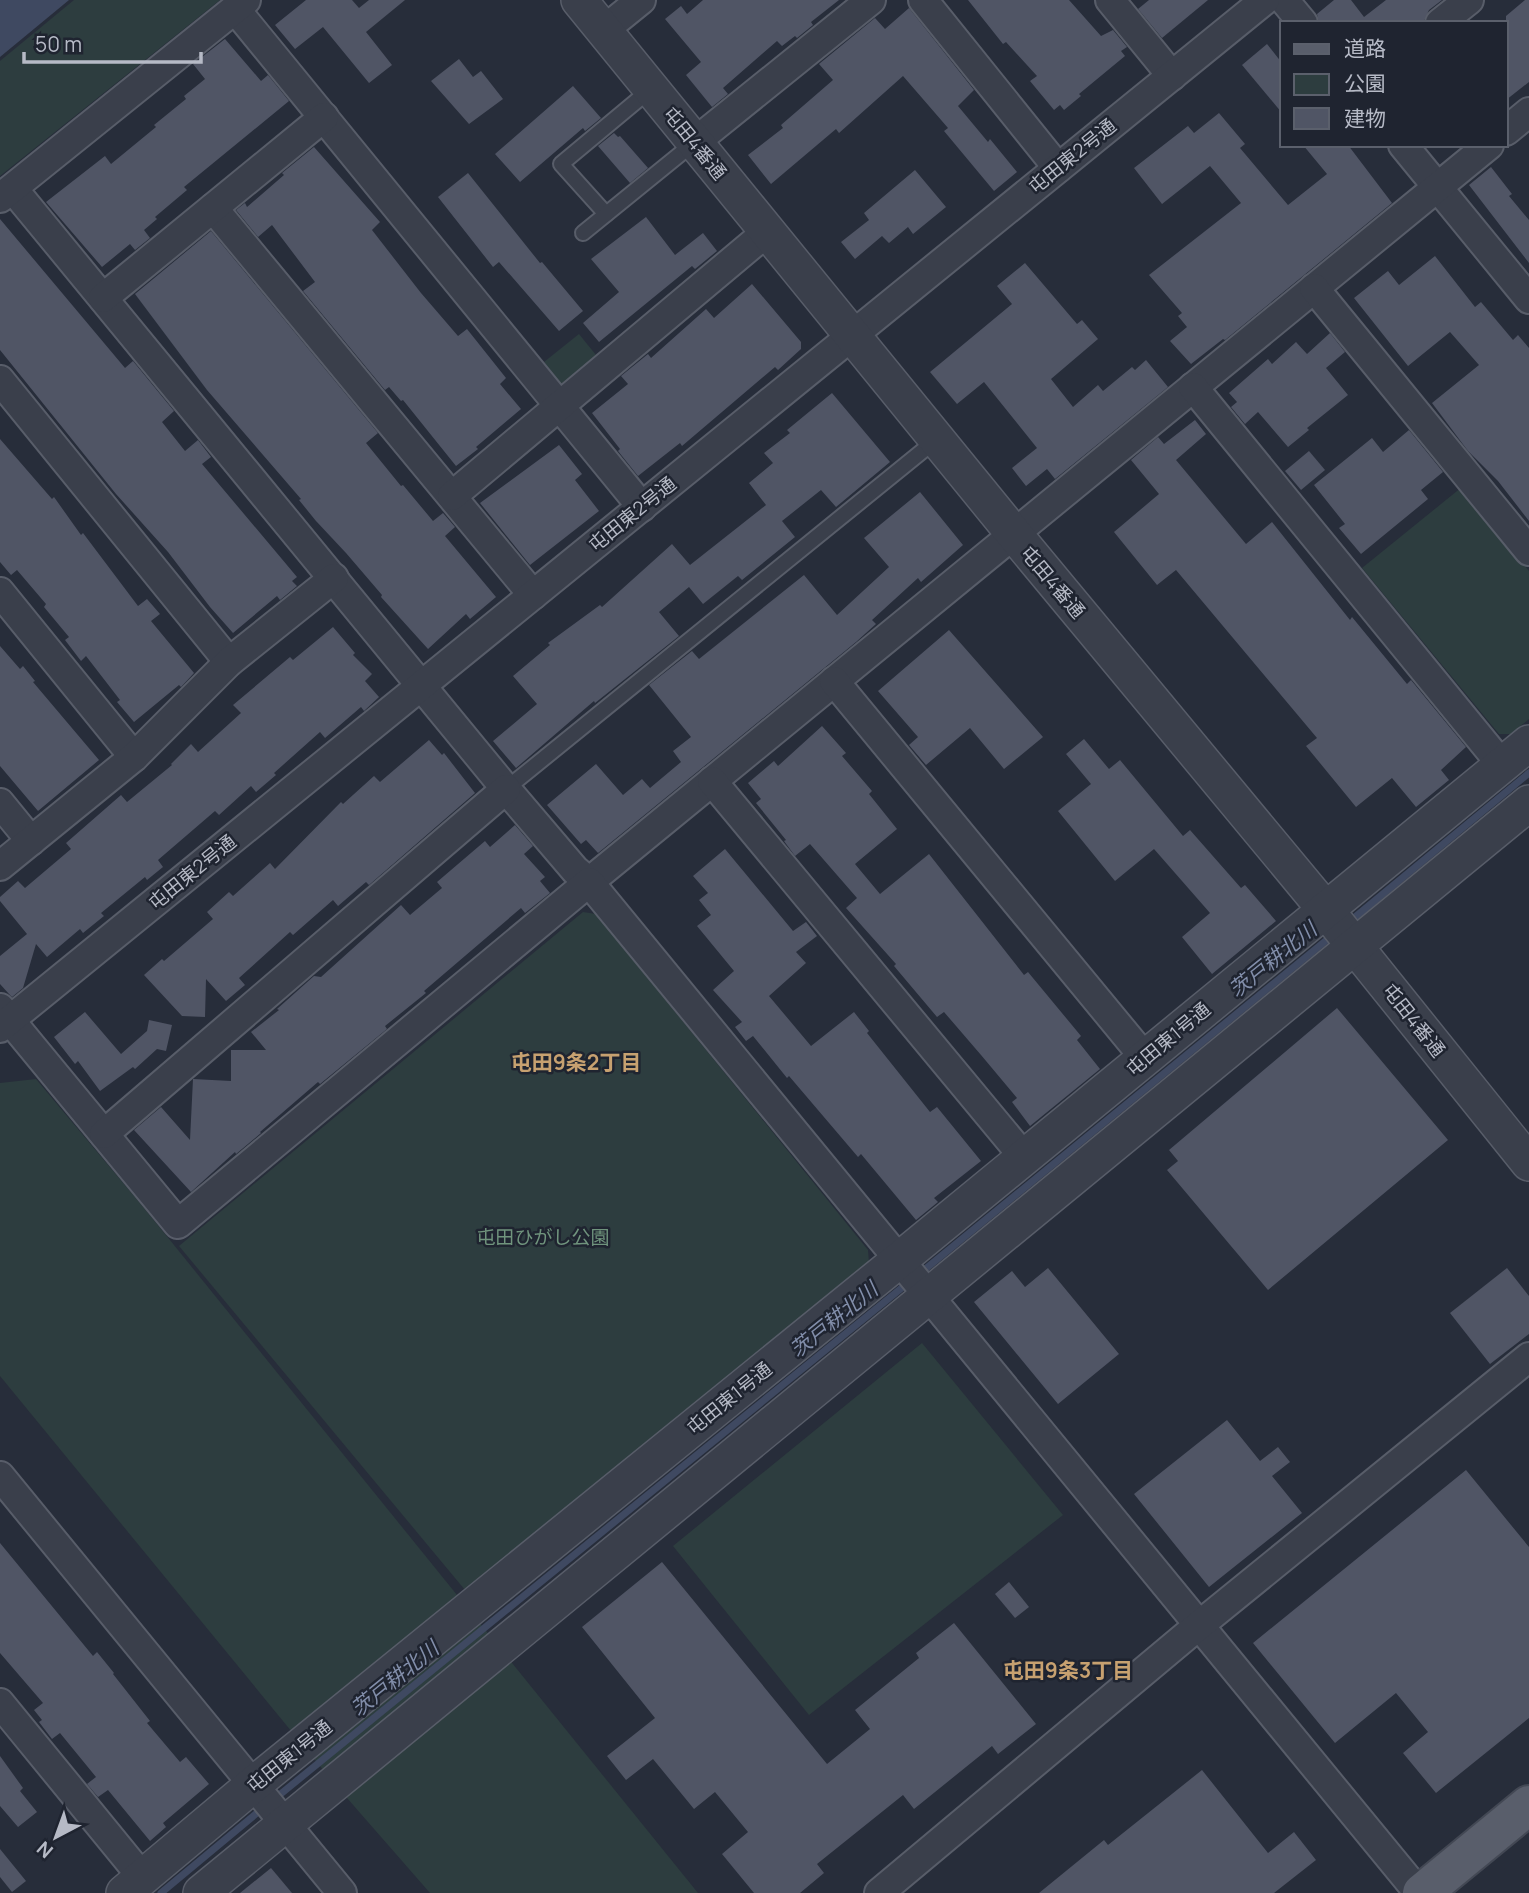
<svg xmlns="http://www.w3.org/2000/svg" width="1529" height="1893" font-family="Manrope,'Noto Sans JP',sans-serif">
<rect width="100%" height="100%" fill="#272d3a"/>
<g fill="#2d3d3f">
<path d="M74 0H220L0 176V61Z"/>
<path d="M579 334 600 360 564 388 544 362Z"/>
<path d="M1462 487 1529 571V719L1511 734H1499L1362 568Z"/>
<path d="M583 912 596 914 868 1250 869 1263 465 1590 179 1246Z"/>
<path d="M36 1079 140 1203 698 1893H430L333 1782 0 1376V1083Z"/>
<path d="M922 1343 1063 1515 809 1715 673 1546Z"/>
</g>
<path fill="#3f4961" d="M0 0H69L0 57Z"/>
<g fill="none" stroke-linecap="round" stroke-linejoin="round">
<g stroke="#3f4961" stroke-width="7">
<path d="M1349 922 1529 773"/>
<path d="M918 1275 1334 934"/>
<path d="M272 1801 909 1282"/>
<path d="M161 1893 263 1808"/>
</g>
</g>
<g fill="#505565">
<path d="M306 0H352L359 8 369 0H405L366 32 392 65 369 83 323 27 295 49 275 25Z"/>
<path d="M703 0H839L811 22 813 25 797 38 795 36 782 46 777 41 723 88 728 94 712 107 686 75 701 62 665 19 681 6 687 14Z"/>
<path d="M968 0H1069L1101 36 1113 30 1127 47 1121 51 1125 56 1079 94 1081 96 1064 110 1060 105 1054 110 1030 81 1037 76 1006 42 1003 44Z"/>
<path d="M1149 0H1208L1162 38 1138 9Z"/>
<path d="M1334 0H1351L1364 17 1386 0H1442L1429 10 1423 23H1319L1317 14Z"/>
<path d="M1525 0H1529V82L1506 100V16Z"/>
<path d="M909 8 974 90 958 106 988 142 990 139 1017 172 994 191 944 131 948 128 903 76 839 133 836 129 771 184 748 155 783 128 781 125 833 80 819 64 875 18 885 29Z"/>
<path d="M225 39 261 81 268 75 289 101 184 187 187 190 155 217 157 219 144 230 150 238 135 250 130 244 102 267 46 202 105 156 111 164 156 127 154 125 186 99 184 96 205 79 193 64Z"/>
<path d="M1267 44 1282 63V113L1242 65Z"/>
<path d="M459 59 473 77 481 71 503 99 469 124 431 81Z"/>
<path d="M573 86 601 118 585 131 583 128 520 182 495 154Z"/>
<path d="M1219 113 1245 144 1240 148 1288 205 1327 174 1303 145H1348L1392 203 1225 340 1223 339 1191 364 1170 341 1187 327 1178 316 1182 313 1149 275 1241 203 1210 166 1162 204 1134 168 1188 126 1194 133Z"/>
<path d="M614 133 618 137 620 136 648 168 630 183 598 146Z"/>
<path d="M314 147 380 222 372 230 421 293 458 336 467 329 506 378 500 384 521 409 476 447 478 449 456 466 403 400 401 401 389 387 385 390 303 291 315 282 272 225 258 237 236 210 245 203 247 207 284 175 282 173Z"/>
<path d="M1491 167 1512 194 1509 196 1529 220V263L1469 185Z"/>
<path d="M915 170 946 207 913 234 908 227 889 243 882 236 855 259 841 242 869 220 864 213Z"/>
<path d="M468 173 540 263 542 262 583 311 559 331 499 262 493 267 438 197Z"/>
<path d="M646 217 675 255 703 233 717 251 695 269 692 266 599 342 583 323 619 292 591 259Z"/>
<path d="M0 219 125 368 133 361 174 411 162 422 185 451 198 440 211 457 202 464 297 577 292 581 297 586 280 600 277 596 233 633 210 607 168 552 116 494 0 350Z"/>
<path d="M211 231 378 433 366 443 401 486 403 485 433 521 443 513 455 527 445 536 496 597 470 619 466 614 428 649 381 597 382 595 346 553 316 521 299 500 301 499 207 390 135 294Z"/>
<path d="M1435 256 1475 307 1481 302 1513 340 1518 335 1529 348V521L1498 481 1468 451 1432 403 1479 365 1450 332 1408 366 1354 298 1388 271 1399 285Z"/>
<path d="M1025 263 1077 324 1082 320 1098 339 1051 379 1073 407 1098 385 1103 391 1132 367 1135 370 1146 360 1168 387 1055 479 1047 469 1026 486 1012 468 1037 448 984 382 957 404 930 372 1012 304 997 286Z"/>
<path d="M752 284 801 342V349L778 370 775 367 682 446 680 443 638 476 618 451 620 449 592 413 628 384 621 376 648 354 651 358 706 309 714 318Z"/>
<path d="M1330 333 1345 352 1326 368 1348 395 1307 428 1309 430 1288 447 1258 412 1245 424 1231 407 1237 402 1229 393 1268 359 1272 364 1296 342 1307 354Z"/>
<path d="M832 393 890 462 836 507 821 490 782 521 795 537 742 580 738 576 703 604 689 587 659 612 679 636 595 703 594 701 516 768 493 741 537 704 513 676 550 645 548 643 600 605 602 607 672 544 690 565 766 505 749 483 773 463 764 453 790 433 787 430Z"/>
<path d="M1195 420 1206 434 1176 460 1246 544 1272 522 1350 620 1352 617 1407 684 1411 680 1466 747 1441 770 1449 780 1416 807 1392 778 1356 807 1306 746 1317 738 1176 570 1157 585 1114 532 1159 494 1131 460 1158 437 1164 444Z"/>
<path d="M1409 430 1443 472 1421 490 1428 499 1361 554 1339 528 1345 524 1314 485 1372 438 1383 452Z"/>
<path d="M0 439 52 499 54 497 81 535 83 533 138 606 147 599 160 614 151 621 194 673 181 687 179 685 134 722 117 702 120 700 86 656 81 661 65 640 69 637 44 607 46 604 17 570 11 575 0 562Z"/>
<path d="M559 445 582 474 575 480 599 511 530 565 480 503Z"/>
<path d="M1309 451 1325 470 1301 490 1285 471Z"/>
<path d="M920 492 963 545 921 582 918 578 872 620 876 624 856 642 598 853 586 840 581 844 547 805 596 764 623 795 642 779 650 788 681 762 673 751 691 737 649 685 692 651 699 659 804 575 837 615 889 567 864 538Z"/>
<path d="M333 627 355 653 353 655 372 674 365 681 379 697 364 711 361 707 325 738 320 732 274 773 276 775 256 792 251 786 219 815 215 811 158 860 163 867 147 880 145 877 101 913 104 916 83 933 80 929 47 957 36 944 23 988 12 997 9 994 0 984V956L27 934 0 901V897L18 881 25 888 71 849 66 843 121 795 127 802 172 765 171 764 191 744 198 752 241 713 233 705 290 657 293 660Z"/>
<path d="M949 630 1043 737 1004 769 970 728 926 765 909 745 918 737 878 691Z"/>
<path d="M0 646 20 669 23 666 35 681 33 682 99 760 38 811 0 766Z"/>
<path d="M822 726 846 753 842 756 872 791 869 794 897 829 855 864 880 894 929 854 1024 975 1028 972 1081 1036 1077 1040 1100 1069 1030 1126 1012 1102 1017 1098 981 1055 944 1012 937 1017 894 966 896 964 846 908 857 898 810 844 795 856 784 841 786 840 756 803 761 799 748 783 774 761 778 766Z"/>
<path d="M1084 739 1109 769 1120 760 1183 836 1190 830 1241 888 1245 885 1276 921 1212 974 1182 937 1210 913 1154 849 1115 881 1058 811 1091 784 1066 754Z"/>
<path d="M429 740 442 755 444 753 475 793 369 885 366 882 338 906 333 900 293 935 290 932 239 978 245 985 226 1001 206 979 205 1017 182 1016 144 975 162 959 164 961 213 919 207 912 229 892 233 896 270 863 275 869 341 802 343 804 374 776 380 782Z"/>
<path d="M515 825 533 846 524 854 545 877 540 881 550 893 525 913 521 908 424 991 426 993 385 1026 387 1029 320 1084 318 1082 260 1132 261 1133 236 1154 235 1152 191 1192 134 1130 161 1107 190 1140 193 1079 231 1081V1050H266L251 1032 279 1010 277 1009 314 976 321 977 401 905 410 915 442 888 437 882 485 841 490 847Z"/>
<path d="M725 849 793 931 806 922 817 936 796 952 806 963 769 996 811 1046 854 1012 869 1031 867 1033 930 1112 937 1107 981 1161 934 1198 938 1202 916 1220 861 1154 858 1157 789 1076 787 1078 753 1036 746 1041 735 1027 742 1022 713 990 734 971 697 926 711 915 699 900 708 893 693 876Z"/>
<path d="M1337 1008 1448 1140 1268 1290 1167 1170 1178 1161 1169 1150Z"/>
<path d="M85 1012 121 1054 147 1031 149 1020 172 1025 166 1051 157 1049 135 1069 133 1067 100 1091 78 1061 75 1064 54 1037Z"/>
<path d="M1048 1268 1119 1354 1058 1404 974 1302 1012 1271 1025 1287Z"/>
<path d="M1507 1268 1529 1296V1334L1490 1364 1450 1313Z"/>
<path d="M1227 1420 1260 1461 1278 1447 1290 1462 1272 1476 1302 1513 1209 1587 1134 1494Z"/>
<path d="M1466 1470 1529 1547V1718L1436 1793 1403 1753 1428 1732 1396 1693 1335 1743 1253 1643Z"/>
<path d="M0 1543 93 1656 97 1652 114 1673 113 1674 150 1721 147 1723 180 1762 186 1757 209 1784 163 1823 166 1827 150 1841 108 1790 98 1797 87 1784 96 1777 60 1733 52 1739 39 1722 42 1720 34 1710 43 1703 0 1653Z"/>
<path d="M662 1562 827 1764 870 1729 855 1710 919 1658 916 1653 954 1623 1036 1724 998 1754 992 1746 914 1809 903 1795 817 1864 824 1873 800 1893H754L722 1854 748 1832 715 1792 694 1809 653 1759 626 1780 607 1756 655 1718 582 1627Z"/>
<path d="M1009 1582 1029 1607 1015 1618 995 1594Z"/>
<path d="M0 1756 23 1788 20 1791 37 1812 18 1827 0 1806Z"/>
<path d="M1202 1770 1268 1853 1294 1832 1316 1860 1274 1893H1039L1104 1840 1108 1845Z"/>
<path d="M0 1849 26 1881 12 1892 0 1877Z"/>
<path d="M271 1868 292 1893H240Z"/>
</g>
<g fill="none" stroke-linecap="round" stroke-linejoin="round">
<defs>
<g id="service">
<path d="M606 214 561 164 651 89"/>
<path d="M583 233 695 142"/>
<path d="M506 789 936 440"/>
</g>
<g id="minor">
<path d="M923 0 1058 168"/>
<path d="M1110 0 1172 76"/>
<path d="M1284 0 1303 23"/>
<path d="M235 9 642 507"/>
<path d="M1440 23 1469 0"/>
<path d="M604 30 641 0"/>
<path d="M1506 131 1529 112"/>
<path d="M695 142 871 0"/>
<path d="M1403 145 1529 299"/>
<path d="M13 189 506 789 575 870 589 882 1489 145"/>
<path d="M0 198 246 0"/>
<path d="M213 208 533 595"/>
<path d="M1314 288 1529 551"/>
<path d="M103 298 324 117"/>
<path d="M0 380 229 662"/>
<path d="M1193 387 1502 765"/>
<path d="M452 496 768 231"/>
<path d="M0 592 134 757"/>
<path d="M834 681 1145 1058"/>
<path d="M712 781 1024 1157"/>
<path d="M0 803 31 841"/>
<path d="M0 866 134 757 229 662 334 578"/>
<path d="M0 1008 178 1224 589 882 1419 1893"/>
<path d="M0 1028 1265 0"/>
<path d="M104 1134 506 789"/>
<path d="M0 1476 342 1893"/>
<path d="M0 1703 143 1878"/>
<path d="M879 1893 1186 1636 1529 1357"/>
</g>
<g id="tertiary">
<path d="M579 0 1014 534 1325 909 1529 1163"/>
<path d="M124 1893 254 1784 887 1270 1529 743"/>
<path d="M201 1893 1529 803"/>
</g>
<path id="primary" d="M1422 1893 1529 1805"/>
</defs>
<use href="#service" stroke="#585d69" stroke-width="18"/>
<use href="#minor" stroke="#585d69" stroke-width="32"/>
<use href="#tertiary" stroke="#585d69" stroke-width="38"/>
<use href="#primary" stroke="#434854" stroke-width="42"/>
<use href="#service" stroke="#3a3f4b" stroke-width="14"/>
<use href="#minor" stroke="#3a3f4b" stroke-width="28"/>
<use href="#tertiary" stroke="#3a3f4b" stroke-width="35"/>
<use href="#primary" stroke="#595e6b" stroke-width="38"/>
</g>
<g text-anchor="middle" stroke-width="5" stroke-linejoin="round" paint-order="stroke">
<g font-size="19" fill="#b6bac6" stroke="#1f2430">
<text transform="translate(695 143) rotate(51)" y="7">屯田4番通</text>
<text transform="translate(1072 156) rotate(-39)" y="7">屯田東2号通</text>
<text transform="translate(632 514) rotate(-39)" y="7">屯田東2号通</text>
<text transform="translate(1053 582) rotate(50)" y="7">屯田4番通</text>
<text transform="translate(192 872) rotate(-39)" y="7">屯田東2号通</text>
<text transform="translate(1414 1020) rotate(52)" y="7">屯田4番通</text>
<text transform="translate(1168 1039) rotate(-40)" y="7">屯田東1号通</text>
<text transform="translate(729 1398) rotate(-39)" y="7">屯田東1号通</text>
<text transform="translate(289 1756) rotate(-39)" y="7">屯田東1号通</text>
</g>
<g font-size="19" fill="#70947d" stroke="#1f2430">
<text x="543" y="1244">屯田ひがし公園</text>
</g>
<g font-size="21" font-style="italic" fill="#828eaa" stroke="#1f2430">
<text transform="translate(1273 960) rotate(-39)" y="7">茨戸耕北川</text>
<text transform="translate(834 1320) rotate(-39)" y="7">茨戸耕北川</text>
<text transform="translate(395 1679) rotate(-39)" y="7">茨戸耕北川</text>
</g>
<g font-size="21" font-weight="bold" fill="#c7a170" stroke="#1f2430">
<text x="576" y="1070">屯田9条2丁目</text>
<text x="1068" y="1678">屯田9条3丁目</text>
</g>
</g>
<rect x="1280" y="21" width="228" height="126" fill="#1f2430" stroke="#5b606c" stroke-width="2"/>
<rect x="1294" y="44" width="35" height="10" fill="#595e6b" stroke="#5b606c" stroke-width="2"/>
<text x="1344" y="56" font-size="21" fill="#b6bac6">道路</text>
<rect x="1294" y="74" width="35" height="21" fill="#2d3d3f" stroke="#5b606c" stroke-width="2"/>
<text x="1344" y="91" font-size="21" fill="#b6bac6">公園</text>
<rect x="1294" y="108" width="35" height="21" fill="#505565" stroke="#5b606c" stroke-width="2"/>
<text x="1344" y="126" font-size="21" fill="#b6bac6">建物</text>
<g transform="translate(56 1837) rotate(221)" stroke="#1f2430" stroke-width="5" paint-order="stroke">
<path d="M0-5L12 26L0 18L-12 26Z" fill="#b6bac6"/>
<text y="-10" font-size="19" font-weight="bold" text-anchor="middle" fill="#b6bac6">N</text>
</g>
<path d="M24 52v10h177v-10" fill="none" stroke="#b6bac6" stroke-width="3.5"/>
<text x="35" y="52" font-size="21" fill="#b6bac6" stroke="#1f2430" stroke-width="5" paint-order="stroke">50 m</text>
</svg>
